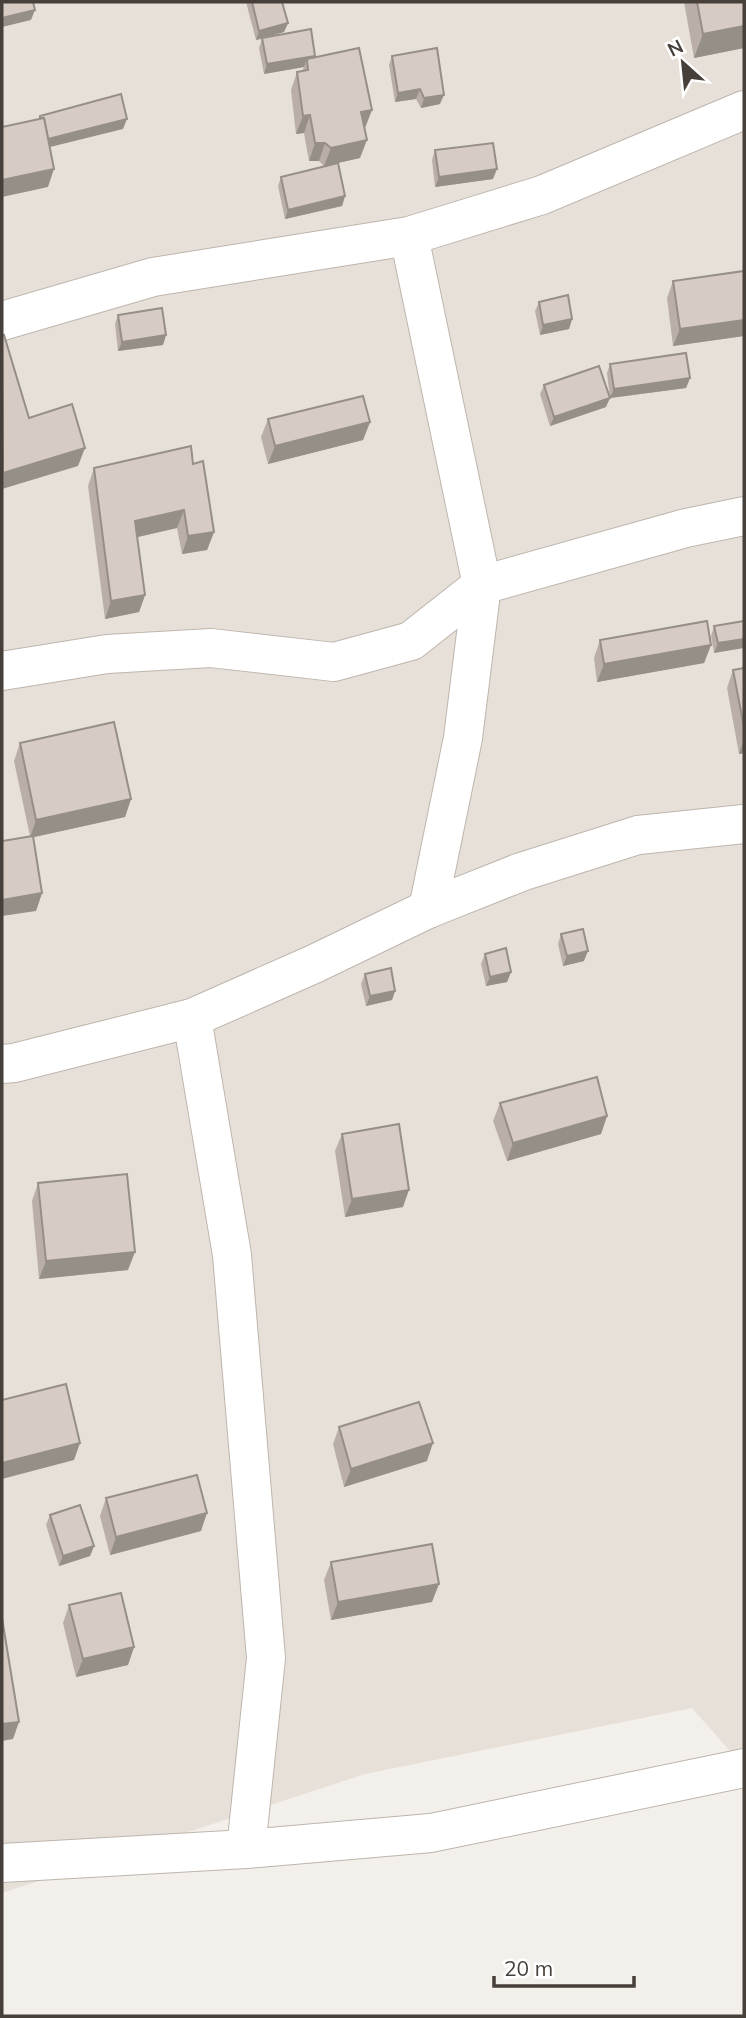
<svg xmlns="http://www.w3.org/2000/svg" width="746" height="2018" font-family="Mulish,sans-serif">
<rect width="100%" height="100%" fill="#f3efea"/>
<path fill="#e7e0d9" d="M2 2H744V1767L692 1708 365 1774 2 1893Z"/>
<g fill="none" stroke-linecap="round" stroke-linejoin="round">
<defs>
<g id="minor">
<path d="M409 236 482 585 463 738 428 909"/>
<path d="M2 321 153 277 409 236 542 195 744 110"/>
<path d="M2 671 107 654 211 648 334 662 411 641 482 585 686 528 744 516"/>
<path d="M192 1018 232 1255 266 1658 246 1849"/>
<path d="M2 1064 14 1063 192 1018 314 964 428 909 521 872 638 835 744 824"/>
<path d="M2 1863 246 1849 431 1833 744 1768"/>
</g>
</defs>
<use href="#minor" stroke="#beb5ad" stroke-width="40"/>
<use href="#minor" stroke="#fff" stroke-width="38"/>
</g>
<g fill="#b9afa8">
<path d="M246 2H282L288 23 284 32 267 37 315 56 365 128H364L360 158 324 166 319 161H309L304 133 296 134 291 90 297 72 302 71 304 67 264 74 259 48 262 39 256 40Z"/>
<path d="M684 2H744V48L694 58Z"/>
<path d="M392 56 440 104 421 108 416 99 395 102 389 65Z"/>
<path d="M435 150 493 179 435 187 432 160Z"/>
<path d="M281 177 345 196 342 206 285 219 278 186Z"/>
<path d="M744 271V336L673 346 667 298 673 281Z"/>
<path d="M539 302 572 319 569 329 540 335 535 311Z"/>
<path d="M118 315 166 335 163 345 118 351 115 324Z"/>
<path d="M610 364 690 378 686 388 610 398 607 373Z"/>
<path d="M544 385 606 407 550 426 540 394Z"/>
<path d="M268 419 370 422 363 440 268 464 261 437Z"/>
<path d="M193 464 214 532 207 550 182 554 177 528 137 537 145 595 139 612 105 619 88 486 94 468Z"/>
<path d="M744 621 714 653 711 636 714 626Z"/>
<path d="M600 640 711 645 704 663 597 682 594 658Z"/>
<path d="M744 668V753L739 754 727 688 733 670Z"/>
<path d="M20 743 131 799 125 817 33 837 42 893 36 911 30 836 14 761Z"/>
<path d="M561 934 584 961 563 966 558 944Z"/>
<path d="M485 954 511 972 507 982 486 986 481 964Z"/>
<path d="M365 974 395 991 392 1000 366 1006 361 984Z"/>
<path d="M500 1103 607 1116 601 1134 507 1161 493 1121Z"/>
<path d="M342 1134 403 1207 345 1217 335 1151Z"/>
<path d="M38 1183 128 1270 39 1279 32 1201Z"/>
<path d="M339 1427 427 1461 344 1487 333 1444Z"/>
<path d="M106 1498 201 1531 110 1555 100 1516Z"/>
<path d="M50 1515 94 1546 90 1556 59 1566 46 1525Z"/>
<path d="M331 1562 432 1602 331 1620 324 1580Z"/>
<path d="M69 1605 134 1647 128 1665 76 1677 63 1623Z"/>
</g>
<g fill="#968f88">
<path d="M35 10 31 20 2 27V18Z"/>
<path d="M288 23 284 32 256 40 259 31Z"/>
<path d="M744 26V48L694 58 703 34Z"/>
<path d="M315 56 307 67V59L304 67 264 74 267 64Z"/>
<path d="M420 89 416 99 395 102 398 93Z"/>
<path d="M444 95 440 104 421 108 424 98Z"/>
<path d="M372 110 365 128 354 130 361 112Z"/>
<path d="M310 115 304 133 296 134 303 116Z"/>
<path d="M127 119 123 129 42 149 46 140Z"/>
<path d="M367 140 360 158 324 166 331 148Z"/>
<path d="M315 143H325L319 161H309Z"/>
<path d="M54 169 48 187 2 197V180Z"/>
<path d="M497 169 493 179 435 187 439 177Z"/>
<path d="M345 196 342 206 285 219 288 210Z"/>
<path d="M572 319 569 329 540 335 543 325Z"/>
<path d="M744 320V336L673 346 680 329Z"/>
<path d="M166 335 163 345 118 351 122 342Z"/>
<path d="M690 378 686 388 610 398 614 389Z"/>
<path d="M610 398 606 407 550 426 554 417Z"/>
<path d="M370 422 363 440 268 464 275 446Z"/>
<path d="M85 448 78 466 2 489 3 473Z"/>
<path d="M184 510 177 528 129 539 135 521Z"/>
<path d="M214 532 207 550 182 554 188 536Z"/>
<path d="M145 595 139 612 105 619 111 601Z"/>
<path d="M744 639V648L714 653 718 643Z"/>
<path d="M711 645 704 663 597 682 604 664Z"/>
<path d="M744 740V753L739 754Z"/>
<path d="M131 799 125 817 30 838 36 820Z"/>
<path d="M42 893 36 911 2 916V900Z"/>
<path d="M588 951 584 961 563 966 567 956Z"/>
<path d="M511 972 507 982 486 986 490 977Z"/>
<path d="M395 991 392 1000 366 1006 370 996Z"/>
<path d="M607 1116 601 1134 507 1161 513 1143Z"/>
<path d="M409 1190 403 1207 345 1217 352 1199Z"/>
<path d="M135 1252 128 1270 39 1279 46 1261Z"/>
<path d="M80 1443 74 1460 2 1479V1463Z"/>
<path d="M433 1443 427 1461 344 1487 351 1469Z"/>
<path d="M207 1513 201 1531 110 1555 116 1537Z"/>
<path d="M94 1546 90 1556 59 1566 63 1556Z"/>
<path d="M439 1584 432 1602 331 1620 338 1602Z"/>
<path d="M134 1647 128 1665 76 1677 83 1659Z"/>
<path d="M19 1722 13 1739 2 1741V1724Z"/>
</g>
<g fill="#d7ccc3" stroke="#968f88" stroke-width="2">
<path d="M2 2H33L35 10 2 18Z"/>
<path d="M252 2H282L288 23 259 31Z"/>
<path d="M697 2H744V26L703 34Z"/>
<path d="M311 29 315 56 267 64 262 38Z"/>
<path d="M359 48 372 110 361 112 367 140 331 148 325 143H315L310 115 303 116 297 72 308 70 307 59Z"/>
<path d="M437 48 444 95 424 98 420 89 398 93 392 56Z"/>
<path d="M121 94 127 119 48 139 44 118H40V116Z"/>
<path d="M44 118 54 169 2 180V127Z"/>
<path d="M493 143 497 169 439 177 435 150Z"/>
<path d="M338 163 345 196 288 210 281 177Z"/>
<path d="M744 271V320L680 329 673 281Z"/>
<path d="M568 295 572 319 543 325 539 302Z"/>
<path d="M162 308 166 335 122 342 118 315Z"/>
<path d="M2 335H4L29 418 72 404 85 448 3 473Z"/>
<path d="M686 353 690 378 614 389 610 364Z"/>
<path d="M599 366 610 398 554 417 544 385Z"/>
<path d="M363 396 370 422 275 446 268 419Z"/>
<path d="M191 446 193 464 203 461 214 532 188 536 184 510 135 521 145 595 111 601 94 468Z"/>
<path d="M707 621 711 645 604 664 600 640Z"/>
<path d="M744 621V639L718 643 714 626Z"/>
<path d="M744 668V727L733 670Z"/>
<path d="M114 722 131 799 36 820 20 743Z"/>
<path d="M33 836 42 893 2 900V841Z"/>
<path d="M583 929 588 951 567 956 561 934Z"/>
<path d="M506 948 511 972 490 977 485 954Z"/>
<path d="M391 968 395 991 370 996 365 974Z"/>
<path d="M597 1077 607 1116 513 1143 500 1103Z"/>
<path d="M399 1124 409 1190 352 1199 342 1134Z"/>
<path d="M127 1174 135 1252 46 1261 38 1183Z"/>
<path d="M66 1384 80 1443 2 1463V1400Z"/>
<path d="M419 1402 433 1443 351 1469 339 1427Z"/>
<path d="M197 1475 207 1513 116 1537 106 1498Z"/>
<path d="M80 1505 94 1546 63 1556 50 1515Z"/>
<path d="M432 1544 439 1584 338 1602 331 1562Z"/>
<path d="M121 1593 134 1647 83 1659 69 1605Z"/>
<path d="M2 1618 19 1722 2 1724Z"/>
</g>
<rect width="746" height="2018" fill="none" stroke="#473f39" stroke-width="7"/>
<g transform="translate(683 63) rotate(333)" stroke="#ffffff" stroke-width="5" paint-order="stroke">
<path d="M0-5L12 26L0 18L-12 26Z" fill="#473f39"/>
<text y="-10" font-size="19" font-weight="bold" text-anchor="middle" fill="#473f39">N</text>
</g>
<path d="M494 1976v10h140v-10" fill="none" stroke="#473f39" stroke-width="3.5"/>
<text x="504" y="1976" font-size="21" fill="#473f39" stroke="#ffffff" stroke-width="5" paint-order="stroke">20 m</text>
</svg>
